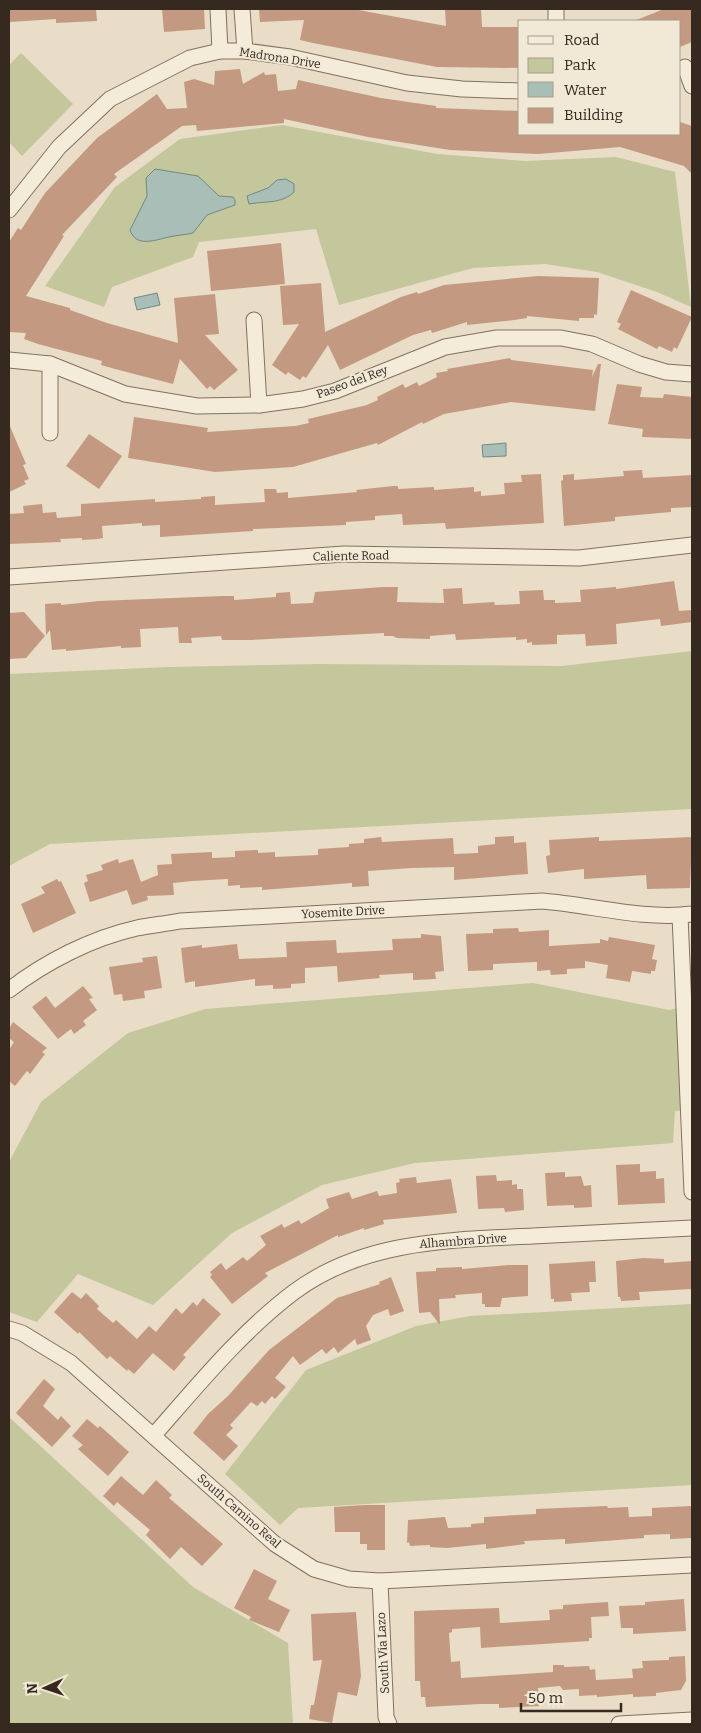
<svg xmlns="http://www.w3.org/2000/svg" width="701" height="1733" font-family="Bitter,serif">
<rect width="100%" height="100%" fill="#e9ddc7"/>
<g fill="#c4c69c">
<path d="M21 53 73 104 22 156 9 142V65Z"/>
<path d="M282 125 437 154 525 161 616 157 675 172 691 307 657 292 597 272 545 264 473 268 339 305 316 229 199 242 193 257 112 287 104 307 45 286 115 187 180 139Z"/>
<path d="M692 651V809L50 844 9 866V674L168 667 319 664 562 666Z"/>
<path d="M533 983 669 1010 692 1005V1110L675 1111 673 1143 415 1163 322 1185 232 1233 153 1305 78 1274 37 1322 9 1312V1162L41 1102 128 1033 205 1009Z"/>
<path d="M692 1304V1485L298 1508 280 1525 225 1474 306 1370 416 1326 470 1316Z"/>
<path d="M9 1417 193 1587 288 1643 293 1724H9Z"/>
</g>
<g fill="#a8beb6" stroke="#6f8b83">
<path d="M155 169 198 176 219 196 233 197 235 200V205L207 215 193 233C185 235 177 235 169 237 155 240 136 248 130 230L147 196 146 178Z"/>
<path d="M286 179 294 184V192C282 204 265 201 249 204L247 196 268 188 277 180Z"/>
<path d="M157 293 160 305 137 310 134 298Z"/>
<path d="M506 443V456L483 457 482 445Z"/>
</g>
<g fill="#c39981">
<path d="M9 9H96L97 21 56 23V19L10 22Z"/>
<path d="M162 9H204L205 29 164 32Z"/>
<path d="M259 9H353L446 26 445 9H481L482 27H520V68L437 67 313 43 300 40 304 20 260 22Z"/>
<path d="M664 9H692V42L680 47V21H634Z"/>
<path d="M240 69 243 84 264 72 265 75 276 74 278 91 296 89 298 80 381 98 436 106V108L520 111V134H680V122L692 126V174L684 166 620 147 538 154 450 150 368 137 284 119V123L197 131 196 125 182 126 114 174 117 177 62 235 64 236 26 296 70 308V310L107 323 178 343 174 298 215 294 219 334 205 335 238 370 214 390 210 386 207 389 180 359 173 384 115 369 101 365 102 361 38 344 24 339 26 333 9 332V242L18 228 21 230 45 193 97 138 157 94 167 109 187 108 184 82 194 79 214 85 215 71Z"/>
<path d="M281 243 285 284 211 291 207 251Z"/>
<path d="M538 276 599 278 597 315 594 314V318H579V321L527 316V318L514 320 467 325V322L432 333 431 330 413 335 340 370 328 345 306 378 303 376 300 380 288 372 286 375 272 365 299 324 283 325 280 286 321 283 325 332 401 297 417 292 418 294 444 285Z"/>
<path d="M631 290 692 317 677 349 674 347 672 352 659 346 657 349 618 329 621 324 617 322Z"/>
<path d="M510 358 511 360 593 370 592 377 598 364H601L595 411 511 402 444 414 423 424 422 422 378 445 377 443 293 467 215 472 128 458 134 417 208 428 207 432 295 426 309 423 308 419 367 405 378 400 377 397 403 384 405 388 417 382 419 386 437 377 436 373 448 371 447 369Z"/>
<path d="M617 384 642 387 640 397 663 398 664 394 692 397V439L642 437 643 429 608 424Z"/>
<path d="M9 424 26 464 23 465 29 479 24 481 26 484 9 492Z"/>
<path d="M89 434 122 456 99 489 66 466Z"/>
<path d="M642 470 643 478 692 475V507L671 508V512L615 517V521L564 526 561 481 563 480V475L574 474V480L624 476 623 471Z"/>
<path d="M541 474 544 523 446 529 445 523 403 525 402 514 375 516V520L346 522V525L253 529V531L160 537V525L142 526V523L102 526 103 538 98 539 82 540V538L60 539 61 542 9 544V514L24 513 23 506 42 504 43 513 56 512 57 518 81 516V504L155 499V502L201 499V497L215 496V505L265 502 264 489H276L277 493 288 492V498L357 492 356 490 393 486H398V489L434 487V490L474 487V492L481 491V496L505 494 504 483 522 482 521 475Z"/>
<path d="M674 581 679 611 692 610V622L661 626 660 619 616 624 617 644 586 646 585 634 557 635V644L532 645V642L527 643V639L516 640V637L456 640 455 634 430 636V639L397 638 393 636H384V633L251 640H222L221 636 191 638 192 643H179L178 627 140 629 141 647 121 648V646L66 651V649L52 650 50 630 46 635 45 604 61 603V605L99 601 222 596H234V600L276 597V593L290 592 291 604 313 603 315 592 383 587H398L397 602 444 603 443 589 462 588 463 604 494 602 495 605 520 604 519 591 543 590 544 600H555V603L581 602 580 590 616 587V589Z"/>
<path d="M24 612 45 636 26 658 9 659V613Z"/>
<path d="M514 836V843L526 842 528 874 454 880V867L412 868 368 871 369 886 352 887V883L262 890V887L240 888V885L228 886V879H226L193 881 173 883 174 895 147 896 148 900 132 905 127 890 90 902 84 883 88 881 86 875 103 870 101 865 118 859 119 863 133 859 141 882 158 875 157 865 172 864 171 854 212 852V858L235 857V851L258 850V853L275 852V857L318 855V849L349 847V844L364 843V839L381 837 382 842 453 838 454 854 478 853V846L495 844V837Z"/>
<path d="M599 837V841L692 837 690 888 647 889 646 875 584 879V869L548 873 546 856 550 855 549 840Z"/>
<path d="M57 879 59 882 61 881 76 913 33 933 21 904 45 893 41 887Z"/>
<path d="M518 928 519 932 549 930V946L600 943V939L608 941 609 937 655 945 652 959 657 960 655 971H651V974L632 971 630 982 606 978 608 965 585 961V968L567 969V974L551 975 550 970 537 971V962L493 964V970L468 971 466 934 493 933V929Z"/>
<path d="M421 934 441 936 444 971 435 972 436 979 413 980V973L379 975 380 978 338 982 337 966 305 968V983L291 984V988L273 989V985L255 986V979L195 987V981L185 983 181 948 202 945V948L237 944 239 959 287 957 286 942 336 940 337 953 393 950 392 939 421 938Z"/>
<path d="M157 956 162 988 144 991 145 998 123 1001 122 994 114 995 109 967 143 962 142 958Z"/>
<path d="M83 986 93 998 89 999 97 1010 83 1021 86 1025 74 1034 71 1029 58 1039 32 1007 46 996 55 1008Z"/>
<path d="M13 1022 47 1048 42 1052 45 1054 30 1074 27 1071 15 1086 9 1081V1050L14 1042 9 1038V1029Z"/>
<path d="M640 1164V1172L656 1171V1179L664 1178 665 1203 618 1205 616 1165Z"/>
<path d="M565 1172V1177L581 1176 584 1186 591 1185 592 1207 574 1208V1205L547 1206 545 1173Z"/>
<path d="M496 1175 497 1181 512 1180V1185L517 1184V1189H523L524 1210 505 1212 504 1208 478 1209 476 1176Z"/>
<path d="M416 1177 417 1183 451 1179 457 1213 383 1220 384 1224 364 1230V1228L338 1237V1235L265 1273 268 1276 232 1304 210 1277 212 1275 210 1272 221 1263 226 1270 243 1257 247 1261 266 1245 260 1236 282 1224 284 1228 299 1220 301 1224 329 1208 326 1199 349 1192 352 1199 377 1191 379 1196 397 1193 396 1183 400 1182 399 1179Z"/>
<path d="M643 1258 664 1259V1263L692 1261V1289L639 1292 640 1300 621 1301 620 1297H618L616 1261Z"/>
<path d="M595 1261 596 1282H589L590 1292 571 1293 572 1301 554 1302V1299H551L549 1264Z"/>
<path d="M509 1265H528V1296L502 1298 500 1307H485V1304H482V1293L455 1295 456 1298 439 1299 440 1325 430 1312 419 1313 416 1272 436 1271V1268L462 1267V1269Z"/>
<path d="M391 1277 404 1311 390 1316 388 1309 373 1315 366 1326 371 1340 357 1345 355 1339 338 1353 334 1347 326 1354 322 1349 300 1365 293 1356 275 1378 286 1387 275 1399 272 1396 265 1404 262 1401 257 1406 251 1402 230 1425 233 1428 226 1435 238 1446 224 1461 193 1433 208 1414 228 1396 269 1350 337 1298 380 1284 379 1282Z"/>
<path d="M72 1292 81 1299 86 1293 99 1306 97 1309 113 1323 116 1320 137 1339 149 1326 156 1332 176 1308 182 1314 193 1302 197 1306 203 1298 221 1314 183 1355 186 1357 174 1371 153 1353 134 1374 128 1369 127 1371 110 1356 107 1359 79 1332 78 1334 54 1312Z"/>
<path d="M44 1379 55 1389 43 1406 58 1420 61 1416 71 1426 52 1447 16 1413Z"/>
<path d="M87 1419 98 1428 100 1426 129 1452 108 1476 78 1449 83 1445 72 1436Z"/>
<path d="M121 1476 143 1495 156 1480 172 1495 169 1498 223 1544 202 1566 181 1547 170 1559 146 1535 150 1530 117 1502 114 1506 103 1496Z"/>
<path d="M365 1505H385V1550H367V1544H360V1532H335L334 1507Z"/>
<path d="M607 1506 608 1508 628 1507 629 1517 652 1516V1508L691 1506 692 1538 670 1539V1534L644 1535V1538L565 1544V1539L524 1541 525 1544 486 1549V1544L447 1548 430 1547V1545L410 1546 409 1542 407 1543 408 1520 445 1517 448 1528 471 1527V1524L484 1523V1517L536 1514V1509Z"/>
<path d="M254 1569 277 1581 268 1599 290 1610 279 1632 249 1620 251 1617 234 1608Z"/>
<path d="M684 1599 686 1631 633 1634V1628H621L619 1606 645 1605V1602Z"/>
<path d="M608 1602 609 1616 591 1617 592 1638H589V1641L481 1648 480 1627 452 1629V1632L449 1633 451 1662 460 1661 461 1678 553 1672V1665H564V1667L589 1666 590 1670 595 1669 596 1680 633 1678 632 1669 643 1668 642 1661 669 1660V1657L685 1656 686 1681 681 1690 656 1693V1696L633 1697V1694L597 1697V1695L579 1696V1689L563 1690 560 1686 538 1688 539 1706 499 1708V1704H480L426 1707 425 1697H421L420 1681H415L414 1611 499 1608 500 1623 550 1620 549 1610 563 1609V1605Z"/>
<path d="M356 1612 361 1676 357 1696 338 1692 332 1723 309 1719 311 1705H314L322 1660 313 1661 311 1614Z"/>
</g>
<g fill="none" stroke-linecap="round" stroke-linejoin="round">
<defs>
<g id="street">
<path d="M218 9 220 51"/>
<path d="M242 9 245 51"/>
<path d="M556 9V21"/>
<path d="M685 67 692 86"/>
<path d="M9 210 59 147 110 99 190 58 220 51H245L290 57 407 83 462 89 520 91"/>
<path d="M254 320 259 405"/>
<path d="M9 360 50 364 125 394 197 406 259 405 303 399 335 391 445 347 497 338H561L592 344 639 364 666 372 692 374"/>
<path d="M50 364V433"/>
<path d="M9 577 344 554 579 558 692 545"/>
<path d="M680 916 692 1192"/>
<path d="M9 990C45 962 92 938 137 928 151 925 166 924 180 921L542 901C592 905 642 920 692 914"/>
<path d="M9 1329 22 1333 71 1363 275 1544 314 1569 349 1579 380 1581 692 1565"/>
<path d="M154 1435C198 1385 241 1332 294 1292 364 1240 451 1240 533 1236 586 1233 639 1231 692 1228"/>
<path d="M380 1581 386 1717 389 1724"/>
<path d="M619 1724 692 1720"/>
</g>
</defs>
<use href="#street" stroke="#83705e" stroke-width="17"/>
<use href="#street" stroke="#f5ebd9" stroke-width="15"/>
</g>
<g text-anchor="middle" stroke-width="4" stroke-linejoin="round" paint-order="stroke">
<g font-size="12" fill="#352920" stroke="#f2e8d6">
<text transform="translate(280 58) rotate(9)" y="4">Madrona Drive</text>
<text transform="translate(352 382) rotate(-20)" y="4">Paseo del Rey</text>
<text transform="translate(351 556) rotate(-1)" y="4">Caliente Road</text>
<text transform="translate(343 912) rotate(-3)" y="4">Yosemite Drive</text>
<text transform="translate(463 1241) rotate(-4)" y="4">Alhambra Drive</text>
<text transform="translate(239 1511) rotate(41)" y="4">South Camino Real</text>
<text transform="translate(383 1653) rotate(-93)" y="4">South Via Lazo</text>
</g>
</g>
<rect width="701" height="1733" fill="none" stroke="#352920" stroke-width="20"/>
<rect x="518" y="20" width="162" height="115" fill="#f2e8d6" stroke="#a69c8d"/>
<rect x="528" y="36" width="25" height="8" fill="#f5ebd9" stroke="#a69c8d"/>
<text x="564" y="45" font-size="15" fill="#352920">Road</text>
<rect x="528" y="58" width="25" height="15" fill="#c4c69c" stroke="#a69c8d"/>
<text x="564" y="70" font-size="15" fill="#352920">Park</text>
<rect x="528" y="82" width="25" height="15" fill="#a8beb6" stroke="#a69c8d"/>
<text x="564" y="95" font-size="15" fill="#352920">Water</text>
<rect x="528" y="108" width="25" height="15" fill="#c39981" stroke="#a69c8d"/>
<text x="564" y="120" font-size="15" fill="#352920">Building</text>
<g transform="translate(45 1688) rotate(267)" stroke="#f2e8d6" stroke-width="4" paint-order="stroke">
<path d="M0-4L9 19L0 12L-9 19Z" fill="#352920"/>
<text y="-8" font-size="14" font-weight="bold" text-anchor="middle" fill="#352920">N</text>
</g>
<path d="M521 1703v8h100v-8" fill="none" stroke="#352920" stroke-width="2.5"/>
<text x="528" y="1703" font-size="15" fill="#352920" stroke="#f2e8d6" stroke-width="4" paint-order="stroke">50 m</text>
</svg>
